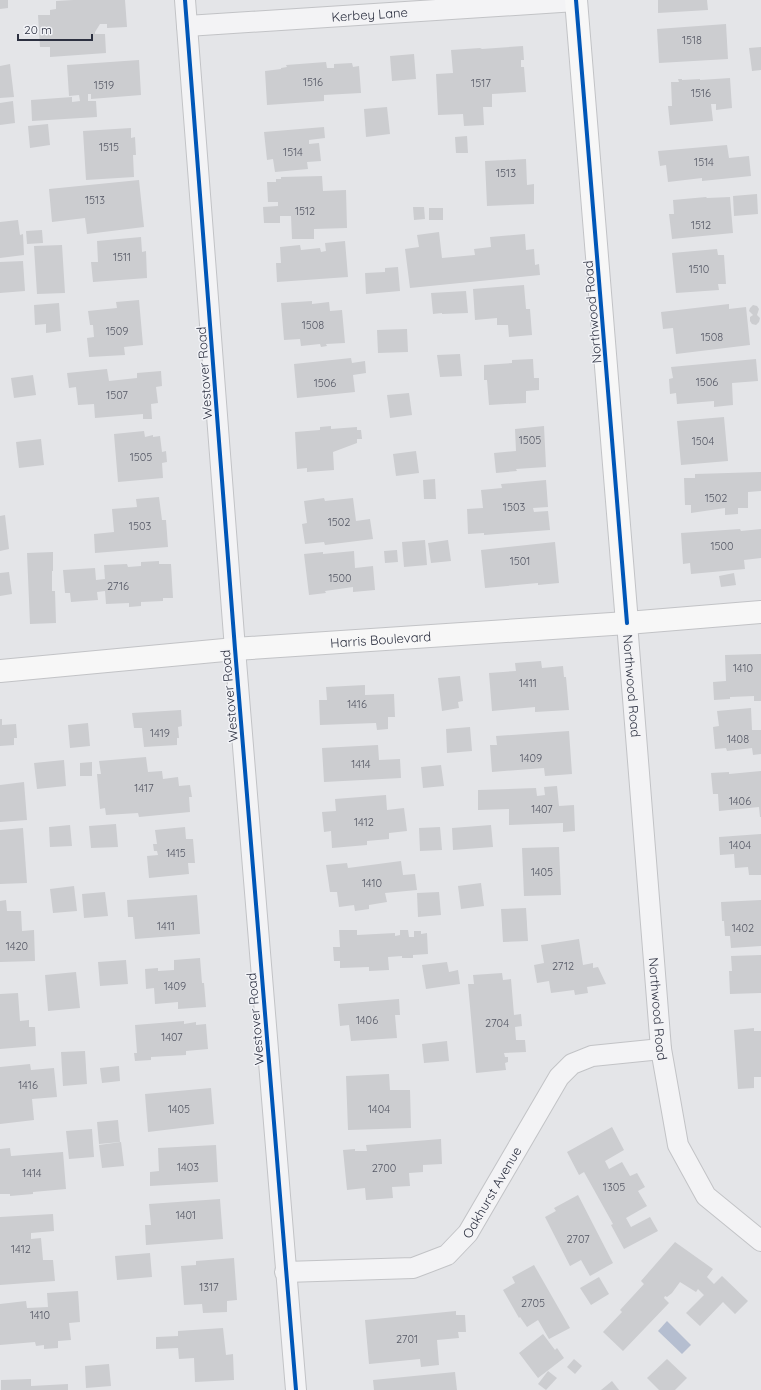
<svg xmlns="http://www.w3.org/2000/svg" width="761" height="1390" font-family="Quicksand,sans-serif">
<rect width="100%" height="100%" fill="#e4e5e8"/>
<path fill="#b5bed0" d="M667 1321 691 1345 682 1354 658 1331Z"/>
<g fill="#cccdd0">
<path d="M0 0H8V8L0 9Z"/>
<path d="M73 0H125L127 27 107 28V24H100L95 32V34H105L106 53 50 57V47H40L38 15H50V10L56 9V1Z"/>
<path d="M658 0H707L708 10 658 13Z"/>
<path d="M726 24 728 59 659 63 657 29Z"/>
<path d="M523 46 524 60H521V67H524L526 92 492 94V107H483L484 125 464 126 463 114 438 115 436 74 453 73 451 50 480 48 482 49Z"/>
<path d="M761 47V70L752 71 749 48Z"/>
<path d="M414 54 416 79 392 81 390 56Z"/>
<path d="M139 60 141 95 91 99V94H88V101H96L97 117 32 121 31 100 72 97V102L80 101 79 95 69 96 67 65Z"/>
<path d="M326 62 327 68H334V64L352 63 353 67 359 66 361 93 324 95V101L267 105 265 71 281 69V68L287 67 286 65Z"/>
<path d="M10 64 14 97 0 98V66Z"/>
<path d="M730 78 732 108 716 110V104H711L713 121 670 125 668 106H672L671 82H679L678 79H682V80L700 79V80Z"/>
<path d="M13 101 15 123 0 125V103Z"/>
<path d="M387 107 390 134 366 137 364 109Z"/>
<path d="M48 124 50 145 30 148 28 126Z"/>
<path d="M324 127 325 138 309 140V144L319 143 321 161 307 162 308 169 275 172 273 159 267 160 264 132Z"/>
<path d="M131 128V138L135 137 136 155H133L134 177 86 180 83 131Z"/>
<path d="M467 136 468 153H456L455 137Z"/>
<path d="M727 145 729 158 749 156 751 176 702 181V178L668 182 666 165 660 166 658 151Z"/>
<path d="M526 159 527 185 534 184V204L487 206 485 161Z"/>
<path d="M322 176 323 191 346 190 347 228 314 229V239H292L291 216H280V223H264L263 207 278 206V202H268L267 182H276V179H281V177Z"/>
<path d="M139 180 144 227 87 234 85 218 52 222 49 189Z"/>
<path d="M757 194 758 214 734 216 733 196Z"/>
<path d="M706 197 707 198 730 197 733 233 672 239 669 214H674L673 200Z"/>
<path d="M413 207H424L425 219 414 220Z"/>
<rect x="429" y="208" width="14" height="12"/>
<path d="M18 220 20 235 23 234 24 255 0 258V222Z"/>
<path d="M42 230 43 243 27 244 26 231Z"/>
<path d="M439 232 442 258 475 255 474 249 491 247 490 237 525 234 526 250 534 249 535 265 539 264 540 275 410 288 405 249 419 247 417 235Z"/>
<path d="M141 237 142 252 146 251 147 278 93 282 91 262H98L97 241Z"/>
<path d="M345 241 348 277 277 282 276 263H281L280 247 300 245 301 250 320 248 321 252 326 251 325 243Z"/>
<path d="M62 245 65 293 37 294 34 246Z"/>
<path d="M717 249 718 255H724L726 284H718L719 290 676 293 672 253Z"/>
<path d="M23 261 25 291 0 293V262Z"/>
<path d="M398 267 400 291 366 294 365 273 385 272V268Z"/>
<path d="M524 285 526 309H530L532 335 509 337 508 325H497V318L475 320 473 289Z"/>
<path d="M466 291 468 313 442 314V313L433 314 431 293Z"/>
<path d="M139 300 143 345 124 347 125 355 89 357 87 338 94 337 93 325H90L88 311 117 308 116 302Z"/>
<path d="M312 301V304L329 302 330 311 342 310 345 343 326 344 327 346 321 347 320 344 301 346 300 339 284 340 281 303Z"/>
<path d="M59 303 61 331 46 333V324L35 325 34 305Z"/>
<path d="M729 304V309L746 307 750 345 676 354 673 328 663 329 661 312Z"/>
<path d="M753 305 757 306 759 309 757 315 760 318 759 322 756 325 752 324 750 321V317L753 315 749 311 750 308Z"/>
<path d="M407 329 408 352 378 353 377 330Z"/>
<path d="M460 354 462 376 440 377 437 355Z"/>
<path d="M351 358 352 363 365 361 366 373 353 375 355 392 297 398 294 364Z"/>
<path d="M533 359 534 378H539V390L526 391V403L489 405 487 380H484V365L512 363V360Z"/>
<path d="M756 359 758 381 732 383 733 405 714 407V401L677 404 676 393 670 394 669 379 673 378 671 367Z"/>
<path d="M107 369 109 381 137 378V373L161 371 162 386 156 387 158 403 151 404 152 419H143V414L95 418 94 404 78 405 76 387 69 388 67 373Z"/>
<path d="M33 375 36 395 14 398 11 378Z"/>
<path d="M409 393 412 415 390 418 387 395Z"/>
<path d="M724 417 728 461 681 465 677 421Z"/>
<path d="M331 426V429L357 427V430H361L362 439H357V443L333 452 334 470 307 472V468L297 469 295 432 320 430V427Z"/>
<path d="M544 426 546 467 516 469 517 471 496 473 494 453 516 451 515 429Z"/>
<path d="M144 431 145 437 153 435V437L160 436 162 452 166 451 167 462 162 463 163 478 118 482 114 434Z"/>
<path d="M41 439 44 465 19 468 16 442Z"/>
<path d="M416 451 419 473 396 476 393 454Z"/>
<path d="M761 472V491L748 492V508H738V514L725 515V508L691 513V505H685L684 478H695V474Z"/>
<path d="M435 479 436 499H424L423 480Z"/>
<path d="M546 480 548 507 533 508 534 512 548 511 550 530 484 535V533L468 534 467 509 483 508 481 490 502 488 501 484Z"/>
<path d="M159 497 162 520H166L168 547 95 553 94 534 114 532 112 509 137 507 136 499Z"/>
<path d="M324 498 325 501 353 498 356 521 370 519 373 539 325 545 324 542 305 544 302 524 307 523 304 501Z"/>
<path d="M5 515 9 549 0 551V516Z"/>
<path d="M740 529 741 531 761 529V558L744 560 745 569 691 574 690 563 683 564 681 533Z"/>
<path d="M425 540 427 565 404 567 402 542Z"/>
<path d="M448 540 451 561 431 563 428 543Z"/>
<path d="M555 542 559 583 538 585V583L485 588 481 550Z"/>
<path d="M397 550 398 562 385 563 384 551Z"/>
<path d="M354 551 355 568 373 566 375 590 353 592V587L325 591 326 593 309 595 304 554 323 552V554Z"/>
<path d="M53 552V571H52V591H55L56 623 30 624 27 553Z"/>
<path d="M159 561V564H171L173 598H163V601L141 602V606L129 607V603L106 604 105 591 97 592 98 600 71 602 70 593H65L63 570 95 568 96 580 105 579 104 565 127 564 128 567 141 566V562Z"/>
<path d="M9 572 12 594 0 596V573Z"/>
<path d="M734 573 736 585 721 587 719 576Z"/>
<path d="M761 654V701H754V696L730 697V699L714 700 713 682 726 681 725 655Z"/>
<path d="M541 661 542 668 563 666 564 677H566L569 710 535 712V707L492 711 489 673 516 671 515 663Z"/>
<path d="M460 676 463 701 458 702 459 708 442 711 438 678Z"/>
<path d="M365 685V695L394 694 395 717H388V729L377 730 376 723 320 725 319 700H327L326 687Z"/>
<path d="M751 708 752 730H761V754L753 755 752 748 727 751 726 748 715 749 713 727 719 726 717 711Z"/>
<path d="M181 710 182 726 178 727 179 738H177V745L144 747 142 728H134L132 713Z"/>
<path d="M0 719H2V725L16 724 17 738H14V745L0 746Z"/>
<path d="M88 723 90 746 70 748 68 725Z"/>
<path d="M470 727 472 751 447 753 446 729Z"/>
<path d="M569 731 572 774 545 776 544 768 492 772 490 745H497L496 736Z"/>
<path d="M378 745 379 760 400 759 401 778 324 782 322 748Z"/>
<path d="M146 757 148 772 162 771 163 779 178 777 179 786 190 785 192 797H189L190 812 139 817 138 813 106 815 105 808 100 809 97 774H101L99 761Z"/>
<path d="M64 760 66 786 37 789 34 763Z"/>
<path d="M92 762V776H80V763Z"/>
<path d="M441 765 444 786 423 788 421 767Z"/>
<path d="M761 771V817H760L759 807 719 811 718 794H713L711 773 729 772V774Z"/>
<path d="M24 782 27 820 0 822V785Z"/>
<path d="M557 786 559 806 574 805 575 831 563 832V823L509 825V809L478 810V790L536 788 537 796 545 795 544 787Z"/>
<path d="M386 795 387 810 404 808 407 831 389 833V839L367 841V845L332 848 331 831 324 832 322 812 336 811 335 799Z"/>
<path d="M116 824 118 847 91 848 89 826Z"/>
<path d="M70 825 72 846 50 847 49 827Z"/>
<path d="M491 825 493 847 453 850 452 828Z"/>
<path d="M185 827 186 839H193L195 863H188L189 874 149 878 147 856 158 855 157 851H154L153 844H157L155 830Z"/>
<path d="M440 827 442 850 420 851 419 828Z"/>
<path d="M23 828 27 883 0 884V830Z"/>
<path d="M761 834V875H749L748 867 735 868 734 854 720 855 719 837Z"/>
<path d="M559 847 561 895 524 896 522 848Z"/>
<path d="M401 861 403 875 415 874 417 890 385 893 387 902 369 905V909L355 911 354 905 339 907 337 892H330L326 865 347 863 348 868Z"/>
<path d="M481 883 484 906 461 909 458 886Z"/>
<path d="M74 886 77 911 53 913 50 889Z"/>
<path d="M105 892 108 916 84 918 82 894Z"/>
<path d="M439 892 441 915 418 917 417 893Z"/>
<path d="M197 895 200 934 135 939 133 917H128L127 900Z"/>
<path d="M6 900 7 911H21L22 931 34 930 35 961 0 962V901Z"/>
<path d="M761 900V946L731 948 730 936H725L724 921H722L721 902Z"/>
<path d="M526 908 528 941 503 942 501 909Z"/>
<path d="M339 930H357V935L395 933V936L400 935V930H408L409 937H414V931H421V934L427 933 428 954 413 955V958H402V956L388 957 389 970 369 971V967L340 968V961H334L333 947H340Z"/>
<path d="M579 939 583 965 593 963V968L598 967 606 984 587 987 588 993 575 995 574 990 551 993 549 981 537 983 534 965 544 963 541 945Z"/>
<path d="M761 955V993L730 994 729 971H732L731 956Z"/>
<path d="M200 958 202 983H204L206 1007 178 1009V1002L155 1004 154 988 146 989 145 969 158 968V971L174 970V960Z"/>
<path d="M126 960 128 984 100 986 98 962Z"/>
<path d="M447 962 449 972 458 970 460 984 426 989 422 965Z"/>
<path d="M76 972 80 1008 48 1011 45 975Z"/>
<path d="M502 973 503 980 511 979 514 1015 521 1014 522 1026 515 1027 516 1040H525L526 1052 504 1053 505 1057H508V1062L505 1063 506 1070 476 1073 468 984H474L473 975Z"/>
<path d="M18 993 20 1021 29 1020V1027H35L36 1046 0 1049V994Z"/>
<path d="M399 999 400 1015H395L397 1038 351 1041 349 1025 340 1026 338 1004Z"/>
<path d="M184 1021V1024L196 1022V1025L206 1024 208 1049 186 1051V1055L151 1057V1060L135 1061 134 1053H137L135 1025Z"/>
<path d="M754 1028V1031H761V1077H754V1088L738 1089 734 1030Z"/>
<path d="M447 1041 449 1061 424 1063 422 1044Z"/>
<path d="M85 1051 87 1084 63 1086 61 1052Z"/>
<path d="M30 1064 31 1070 54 1068 57 1097 32 1099 34 1120 0 1124V1067Z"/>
<path d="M119 1066 120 1081 102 1083 100 1068Z"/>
<path d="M389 1074 390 1090H410L411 1128 348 1130 346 1076Z"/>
<path d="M211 1088 214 1124 148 1132 145 1094Z"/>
<path d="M118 1120 120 1142 99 1144 97 1122Z"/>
<path d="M612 1127 624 1150 605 1161 609 1169 622 1162 630 1176 637 1173 645 1187 638 1191 647 1206 626 1218 631 1227 650 1217 658 1231 624 1249 611 1225 613 1224 584 1172 579 1175 567 1152Z"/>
<path d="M92 1129 94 1157 69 1159 66 1131Z"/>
<path d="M441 1139 442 1164 423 1165V1172L409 1173 410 1186 392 1187 393 1198 366 1200 365 1188 347 1190 343 1150 355 1149V1151H367L366 1145Z"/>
<path d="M121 1142 124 1166 102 1168 99 1145Z"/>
<path d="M216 1145 218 1182 150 1186V1172L159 1171 158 1148Z"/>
<path d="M10 1148 11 1156 63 1152 66 1189 33 1192V1194L10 1196V1194H0V1149Z"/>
<path d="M578 1195 613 1263 590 1276 581 1260 570 1266 545 1217 556 1211 554 1208Z"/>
<path d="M220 1199 223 1239 146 1245 145 1225H151L149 1204Z"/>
<path d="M53 1214 54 1231 31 1233V1239L41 1238 43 1260H53L55 1281 0 1285V1217Z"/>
<path d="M675 1242 713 1269 707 1277 714 1284 722 1276 748 1301 735 1314 723 1302 700 1326 686 1313 704 1295 698 1289 696 1292 680 1282 672 1293 667 1297 665 1296 664 1298 669 1303 623 1351 603 1332 622 1312 620 1310 644 1284 641 1281Z"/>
<path d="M150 1253 152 1277 117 1280 115 1256Z"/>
<path d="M234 1258 237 1300 227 1301V1312L203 1313 202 1304 184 1305 181 1266 196 1265V1261Z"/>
<path d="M534 1265 570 1328 549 1339 538 1320 527 1327 520 1317 519 1318 503 1290 515 1283 512 1277Z"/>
<path d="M599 1277 609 1294 591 1305 580 1288Z"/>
<path d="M78 1291 80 1322 69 1323 71 1340 58 1341V1348L44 1349V1345L36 1346 35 1342 0 1345V1304L26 1301 27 1308 48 1307 47 1293Z"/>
<path d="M456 1311V1315H465L466 1332H458L459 1338 437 1340 439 1365 421 1367 420 1359 369 1364 365 1320Z"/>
<path d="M223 1328 226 1355 233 1354 234 1380 195 1382 194 1358 179 1359 178 1348 156 1349V1337L178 1336V1331Z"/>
<path d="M543 1334 555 1350 557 1348 564 1358 538 1378 519 1353Z"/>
<path d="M574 1359 582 1366 575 1374 567 1367Z"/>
<path d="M667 1359 687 1378 675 1390H659L647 1378Z"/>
<path d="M109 1364 111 1386 86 1388 85 1366Z"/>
<path d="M548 1371 557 1378 546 1390 538 1384Z"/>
<path d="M455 1372 457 1390H374L373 1380Z"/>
<path d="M31 1379V1386L68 1384V1390H1V1380Z"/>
<path d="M612 1381 619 1390H601Z"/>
</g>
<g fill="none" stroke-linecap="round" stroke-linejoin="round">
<defs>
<g id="street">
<path d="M185 0 235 649 296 1390"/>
<path id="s1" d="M187 26 576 1"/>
<path id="s2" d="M627 623 661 1049 678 1145 706 1196 761 1241"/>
<path id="s3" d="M285 1272 413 1268 447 1255 468 1233 559 1077 572 1064 592 1056 661 1049"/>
</g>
<g id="secondary">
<path d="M576 0 627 623"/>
<path id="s4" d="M0 671 235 649 627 623 761 612"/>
</g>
</defs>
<use href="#street" stroke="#c2c3c6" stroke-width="22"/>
<use href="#secondary" stroke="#c2c3c6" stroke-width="24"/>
<use href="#street" stroke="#f3f3f5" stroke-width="20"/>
<use href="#secondary" stroke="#f7f7f7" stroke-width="22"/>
<defs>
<g id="cycleway">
<path d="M185 0 235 649 296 1390"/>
<path d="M576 0 627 623"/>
</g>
</defs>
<use href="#cycleway" stroke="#f2f3f7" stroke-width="6"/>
<use href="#cycleway" stroke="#0057b8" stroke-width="4"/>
</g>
<g text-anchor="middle" stroke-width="3" stroke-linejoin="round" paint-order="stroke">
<g font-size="11" fill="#555865">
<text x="692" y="44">1518</text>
<text x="313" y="86">1516</text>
<text x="481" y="87">1517</text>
<text x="104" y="89">1519</text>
<text x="701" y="97">1516</text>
<text x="109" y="151">1515</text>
<text x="293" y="156">1514</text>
<text x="704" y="166">1514</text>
<text x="506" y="177">1513</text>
<text x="95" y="204">1513</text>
<text x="305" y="215">1512</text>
<text x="701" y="229">1512</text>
<text x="122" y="261">1511</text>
<text x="699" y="273">1510</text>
<text x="313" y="329">1508</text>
<text x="117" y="335">1509</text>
<text x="712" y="341">1508</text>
<text x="707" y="386">1506</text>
<text x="325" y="387">1506</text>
<text x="117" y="399">1507</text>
<text x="530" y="444">1505</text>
<text x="703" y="445">1504</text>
<text x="141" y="461">1505</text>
<text x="716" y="502">1502</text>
<text x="514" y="511">1503</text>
<text x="339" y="526">1502</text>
<text x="140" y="530">1503</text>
<text x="722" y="550">1500</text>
<text x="520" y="565">1501</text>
<text x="340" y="582">1500</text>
<text x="118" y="590">2716</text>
<text x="743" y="672">1410</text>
<text x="528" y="687">1411</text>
<text x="357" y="708">1416</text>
<text x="160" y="737">1419</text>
<text x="738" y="743">1408</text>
<text x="531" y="762">1409</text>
<text x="361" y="768">1414</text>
<text x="144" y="792">1417</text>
<text x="740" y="805">1406</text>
<text x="542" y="813">1407</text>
<text x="364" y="826">1412</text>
<text x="740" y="849">1404</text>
<text x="176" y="857">1415</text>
<text x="542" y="876">1405</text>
<text x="372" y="887">1410</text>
<text x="166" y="930">1411</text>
<text x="743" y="932">1402</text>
<text x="17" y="950">1420</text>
<text x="563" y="970">2712</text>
<text x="175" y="990">1409</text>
<text x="367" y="1024">1406</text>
<text x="497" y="1027">2704</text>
<text x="172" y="1041">1407</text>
<text x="28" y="1089">1416</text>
<text x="179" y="1113">1405</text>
<text x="379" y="1113">1404</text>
<text x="188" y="1171">1403</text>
<text x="384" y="1172">2700</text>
<text x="32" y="1177">1414</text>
<text x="614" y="1191">1305</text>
<text x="186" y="1219">1401</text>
<text x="578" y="1243">2707</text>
<text x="21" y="1253">1412</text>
<text x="209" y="1291">1317</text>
<text x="533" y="1307">2705</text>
<text x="40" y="1319">1410</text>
<text x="407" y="1343">2701</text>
</g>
<g font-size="13" fill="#2c3040" stroke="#f2f3f7">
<text dy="5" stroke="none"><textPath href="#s1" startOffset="183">Kerbey Lane</textPath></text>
<text transform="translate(592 312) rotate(-95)" y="5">Northwood Road</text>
<text transform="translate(204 373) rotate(-94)" y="5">Westover Road</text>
<text dy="5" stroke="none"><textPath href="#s4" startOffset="382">Harris Boulevard</textPath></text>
<text dy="5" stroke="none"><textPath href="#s2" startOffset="63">Northwood Road</textPath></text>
<text transform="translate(229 696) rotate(-95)" y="5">Westover Road</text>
<text dy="5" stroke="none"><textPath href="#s2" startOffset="387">Northwood Road</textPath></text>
<text transform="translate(255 1019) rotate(-95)" y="5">Westover Road</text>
<text dy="5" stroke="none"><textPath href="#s3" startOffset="242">Oakhurst Avenue</textPath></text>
</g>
</g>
<path d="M18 34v6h74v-6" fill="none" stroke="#2c3040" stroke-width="2"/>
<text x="24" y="34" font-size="12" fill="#2c3040" stroke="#f2f3f7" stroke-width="3" paint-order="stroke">20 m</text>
</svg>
